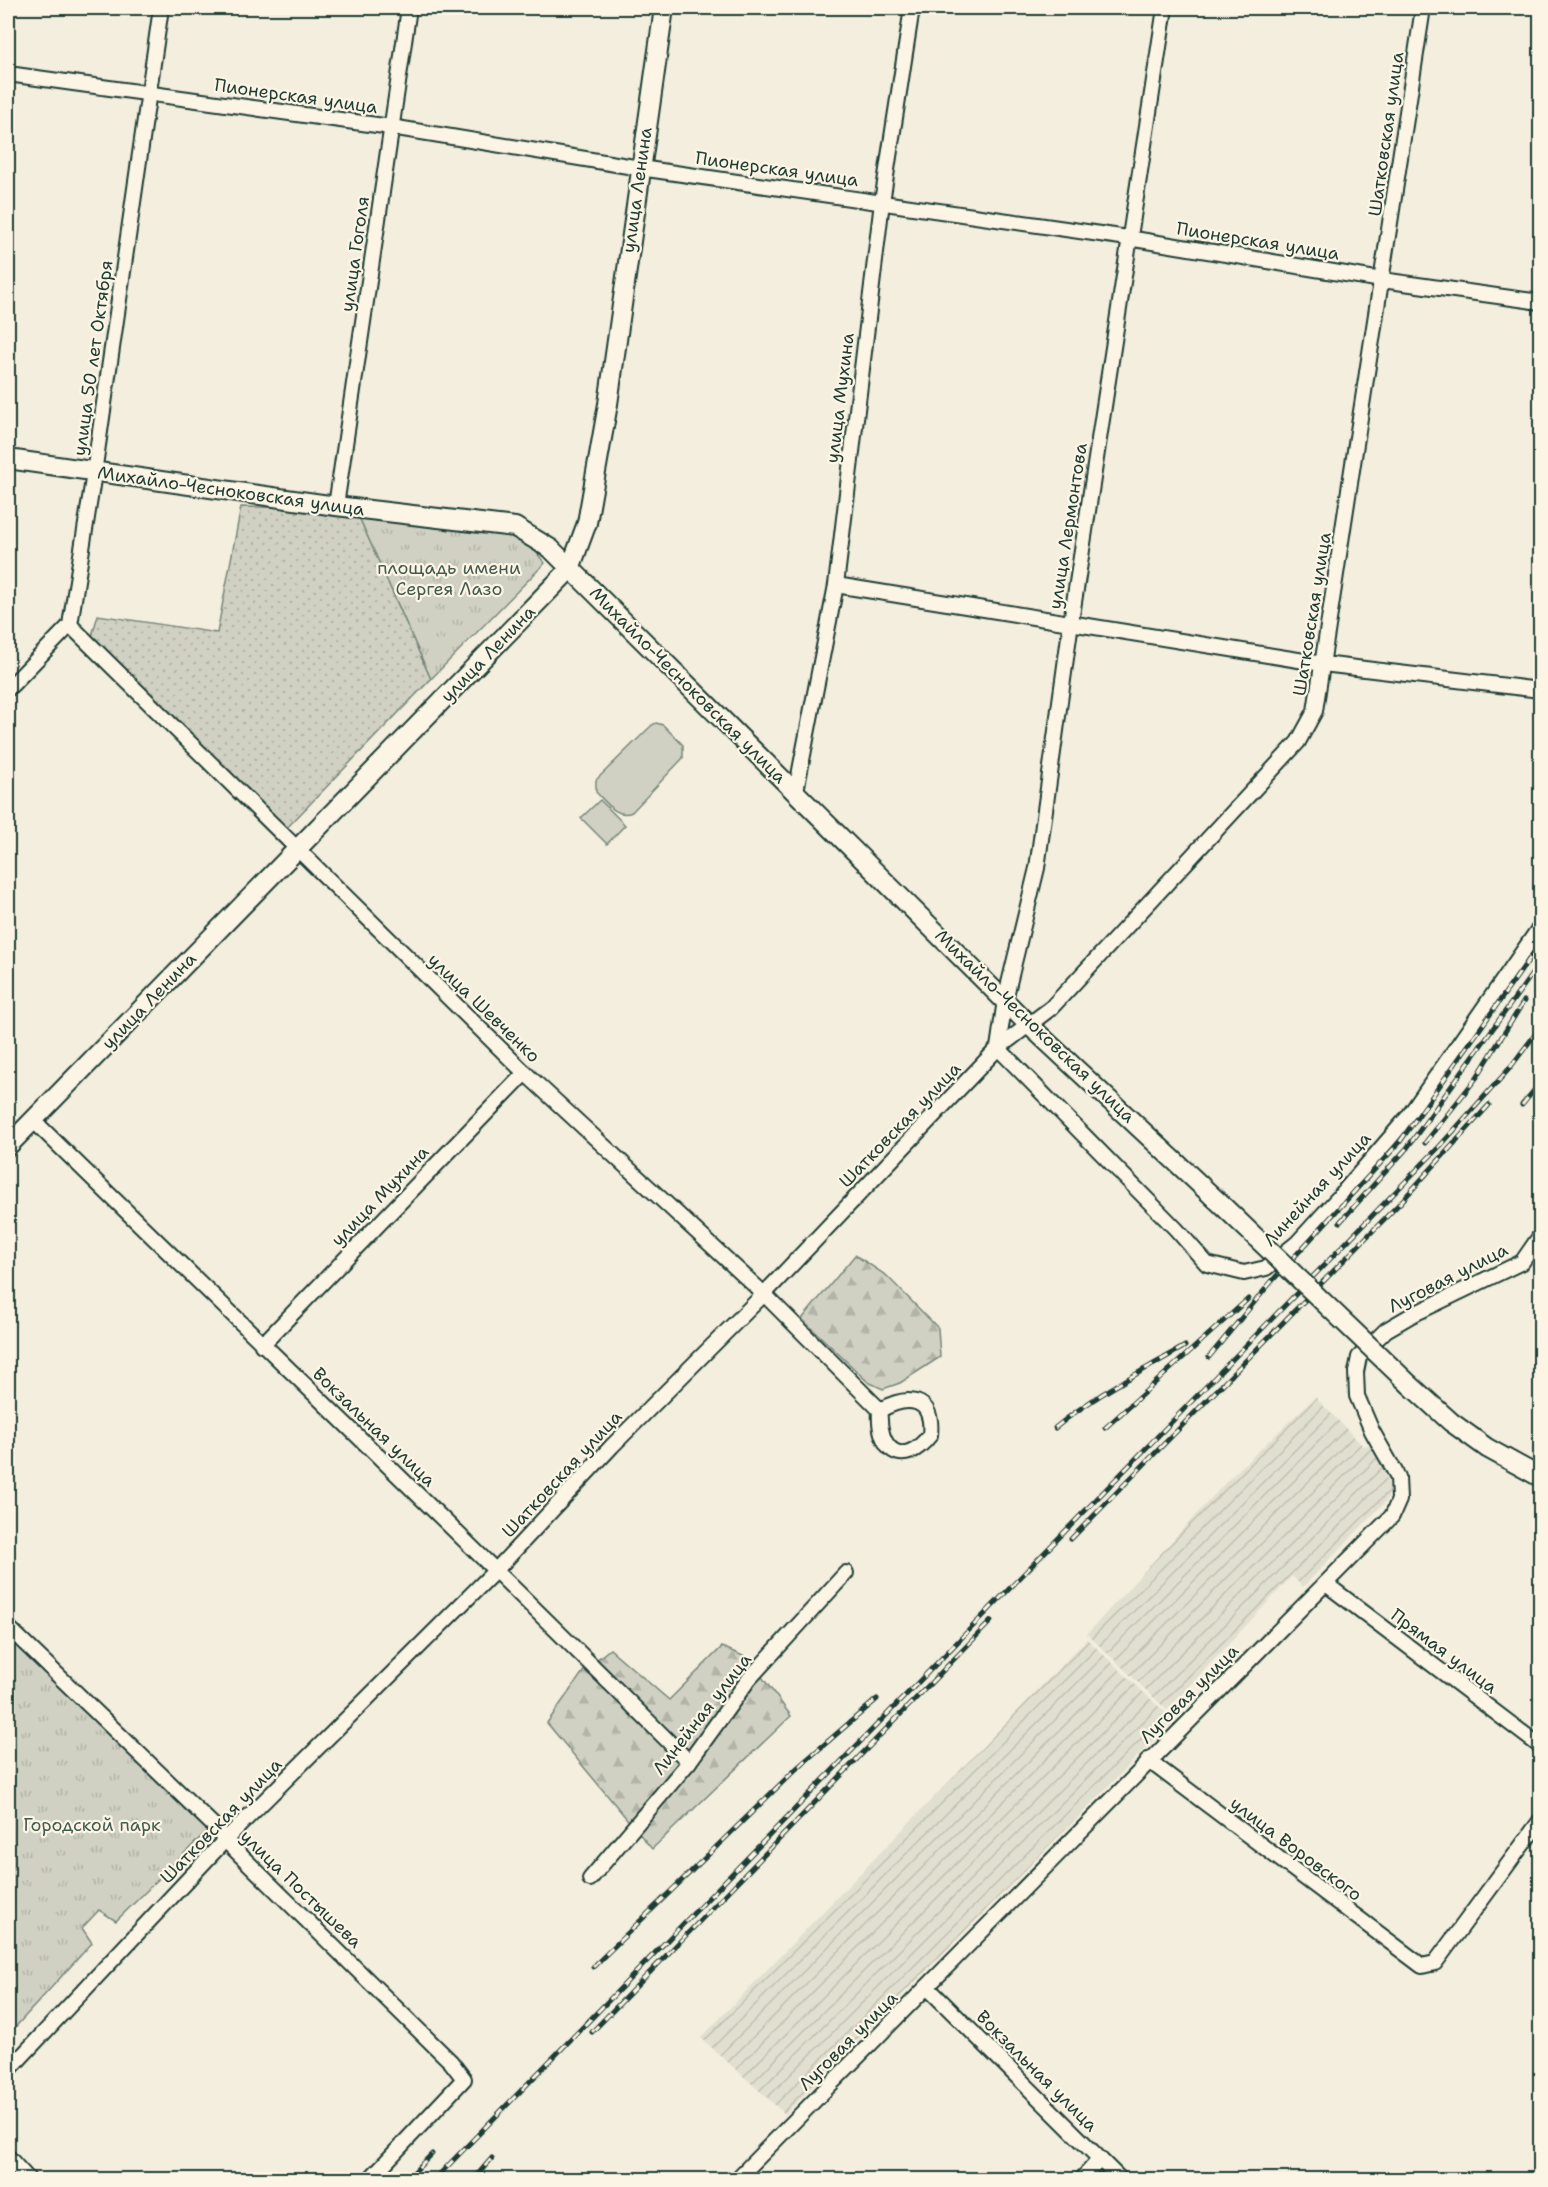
<svg xmlns="http://www.w3.org/2000/svg" width="1548" height="2187" font-family="'Shantell Sans',sans-serif">
<defs>
<pattern id="industrial-furrows" width="10" height="10" patternUnits="userSpaceOnUse" patternTransform="scale(1.5)"><rect width="10" height="10" fill="#e1dfd0"/><path d="M-1 1l2-2M0 10L10 0M9 11l2-2" fill="none" stroke="#c1c0b3"/></pattern>
<pattern id="grass-dots" width="8" height="8" patternUnits="userSpaceOnUse" patternTransform="scale(1.5)"><rect width="8" height="8" fill="#d0d1c2"/><path d="M2 2h.1M6 6h.1" fill="none" stroke="#b2b4a7" stroke-width="1.8" stroke-linecap="round"/></pattern>
<pattern id="forest-firs" width="22" height="20" patternUnits="userSpaceOnUse" patternTransform="scale(1.5)"><rect width="22" height="20" fill="#d0d1c2"/><path d="M5 1l3.5 6h-7zM16 11l3.5 6h-7z" fill="#b2b4a7"/></pattern>
<pattern id="park-tufts" width="24" height="20" patternUnits="userSpaceOnUse" patternTransform="scale(1.5)"><rect width="24" height="20" fill="#d0d1c2"/><path d="M3 7l-1-3M5 7V3M7 7l1-3M15 17l-1-3M17 17v-4M19 17l1-3" fill="none" stroke="#b2b4a7"/></pattern>
</defs>
<rect width="100%" height="100%" fill="#f3eede"/>
<filter id="ink" filterUnits="userSpaceOnUse"><feTurbulence type="fractalNoise" baseFrequency=".0167" numOctaves="2"/><feDisplacementMap in="SourceGraphic" scale="12" xChannelSelector="R" yChannelSelector="G"/><feConvolveMatrix kernelMatrix="1 2 1 2 8 2 1 2 1" color-interpolation-filters="sRGB"/></filter>
<g filter="url(#ink)">
<g fill="url(#industrial-furrows)">
<path d="M1315 1397 1363 1446 1372 1445 1391 1488 1387 1500 1303 1587 1292 1576 1167 1710 1087 1634 1227 1481Z"/>
<path d="M1087 1639 1173 1720 785 2114 701 2038Z"/>
</g>
<path fill="url(#grass-dots)" stroke="#78877b" stroke-width="1.5" d="M241 507 355 508 431 679 281 834 91 639 98 615 217 633Z"/>
<g fill="url(#forest-firs)" stroke="#78877b" stroke-width="1.5">
<path d="M855 1255 887 1276 938 1328 940 1357 900 1383 883 1389 868 1382 802 1319Z"/>
<path d="M722 1647 748 1658 791 1716 652 1849 547 1723 585 1669 610 1649 669 1700Z"/>
</g>
<g fill="url(#park-tufts)" stroke="#78877b" stroke-width="1.5">
<path d="M355 508 515 527 545 563 431 679Z"/>
<path d="M8 1627 213 1825 116 1921 99 1910 82 1928 92 1943 8 2035Z"/>
</g>
<g fill="#d0d1c2" stroke="#78877b" stroke-width="1.5">
<path d="M656 723 663 725 683 745V758L632 812C617 819 606 802 596 792V780L652 725Z"/>
<path d="M600 800 625 825 607 844 581 818Z"/>
</g>
<g fill="none" stroke-linecap="round" stroke-linejoin="round">
<defs>
<g id="street">
<path d="M1165 8 1071 622 1037 868 1005 1000 998 1048 1176 1229 1207 1264 1244 1273 1266 1268 1297 1243 1339 1197 1408 1117 1540 927"/>
<path d="M8 74 391 127 640 168 1128 238 1382 280 1540 302"/>
<path d="M336 506 409 8"/>
<path d="M836 585 1323 664 1540 690"/>
<path d="M70 625 525 1073 764 1294 880 1410C877 1449 902 1471 930 1435 934 1396 907 1395 880 1410"/>
<path d="M8 689 70 625 94 473 161 8"/>
<path d="M796 791 836 585 882 202 912 8"/>
<path d="M33 1120C251 1334 473 1545 689 1762"/>
<path d="M262 1345 525 1073"/>
<path d="M1326 1584 1540 1746"/>
<path d="M8 1627 213 1825 225 1840 451 2062 464 2079 369 2180"/>
<path d="M1148 1760 1422 1966 1435 1963 1540 1821"/>
<path d="M590 1879 689 1762 749 1679 846 1573"/>
<path d="M927 1987 1121 2180"/>
<path d="M8 2071 225 1840 497 1569 612 1446 764 1294 998 1048 1051 1008 1298 742 1315 711 1423 8"/>
<path d="M8 2157 29 2180"/>
<path d="M736 2180 1392 1516 1399 1500 1398 1477 1372 1431 1357 1396 1356 1372 1359 1357 1386 1330 1410 1316 1522 1262 1540 1236"/>
<path d="M1081 2180 1100 2159"/>
</g>
<g id="secondary">
<path d="M8 459 336 506 515 527 551 549 1028 1024 1224 1207"/>
<path d="M8 1146 570 569 587 523 608 404 664 8"/>
<path d="M1410 1385 1451 1422 1487 1448 1540 1477"/>
</g>
</defs>
<use href="#street" stroke="#1f3d34" stroke-width="18"/>
<use href="#secondary" stroke="#1f3d34" stroke-width="22"/>
<use href="#street" stroke="#fcf5e5" stroke-width="14"/>
<use href="#secondary" stroke="#fcf5e5" stroke-width="18"/>
<defs>
<g id="rail">
<path d="M1522 1105 1540 1083"/>
<path d="M1425 1143 1477 1077 1524 1001"/>
<path d="M1340 1222 1407 1148 1540 963"/>
<path d="M1209 1357 1272 1281 1399 1143 1540 944"/>
<path d="M1055 1428C1099 1392 1138 1374 1185 1346"/>
<path d="M1105 1428 1248 1299"/>
<path d="M1071 1539 1400 1203 1489 1105"/>
<path d="M593 1967 796 1769 877 1699"/>
<path d="M592 2032 991 1621"/>
<path d="M406 2180 432 2154"/>
<path d="M434 2180 1440 1146 1509 1069 1540 1028"/>
<path d="M473 2180 492 2158"/>
</g>
</defs>
<use href="#rail" stroke="#1f3d34" stroke-width="5"/>
<use href="#rail" stroke="#fcf5e5" stroke-width="3" stroke-dasharray="9" stroke-linecap="butt"/>
<defs>
<path id="secondary-bridge" d="M1224 1207 1410 1385"/>
</defs>
<use href="#secondary-bridge" stroke="#1f3d34" stroke-width="22" stroke-linecap="butt"/>
<use href="#secondary-bridge" stroke="#fcf5e5" stroke-width="18"/>
</g>
</g>
<g text-anchor="middle" stroke-width="4.5" stroke-linejoin="round" paint-order="stroke">
<g font-size="18" fill="#1f3d34" stroke="#fcf5e5">
<text transform="translate(296 96) rotate(8)" y="6">Пионерская улица</text>
<text transform="translate(1386 134) rotate(-82)" y="6">Шатковская улица</text>
<text transform="translate(777 169) rotate(8)" y="6">Пионерская улица</text>
<text transform="translate(637 190) rotate(-82)" y="6">улица Ленина</text>
<text transform="translate(1258 241) rotate(9)" y="6">Пионерская улица</text>
<text transform="translate(355 254) rotate(-82)" y="6">улица Гоголя</text>
<text transform="translate(93 358) rotate(-82)" y="6">улица 50 лет Октября</text>
<text transform="translate(840 398) rotate(-83)" y="6">улица Мухина</text>
<text transform="translate(231 491) rotate(8)" y="6">Михайло-Чесноковская улица</text>
<text transform="translate(1068 526) rotate(-81)" y="6">улица Лермонтова</text>
<text transform="translate(1312 614) rotate(-81)" y="6">Шатковская улица</text>
<text transform="translate(488 654) rotate(-46)" y="6">улица Ленина</text>
<text transform="translate(688 685) rotate(45)" y="6">Михайло-Чесноковская улица</text>
<text transform="translate(149 1001) rotate(-46)" y="6">улица Ленина</text>
<text transform="translate(484 1008) rotate(44)" y="6">улица Шевченко</text>
<text transform="translate(1035 1026) rotate(44)" y="6">Михайло-Чесноковская улица</text>
<text transform="translate(900 1125) rotate(-46)" y="6">Шатковская улица</text>
<text transform="translate(1317 1189) rotate(-47)" y="6">Линейная улица</text>
<text transform="translate(380 1196) rotate(-46)" y="6">улица Мухина</text>
<text transform="translate(1448 1278) rotate(-27)" y="6">Луговая улица</text>
<text transform="translate(374 1427) rotate(44)" y="6">Вокзальная улица</text>
<text transform="translate(562 1474) rotate(-47)" y="6">Шатковская улица</text>
<text transform="translate(1444 1651) rotate(37)" y="6">Прямая улица</text>
<text transform="translate(1189 1694) rotate(-45)" y="6">Луговая улица</text>
<text transform="translate(702 1714) rotate(-52)" y="6">Линейная улица</text>
<text transform="translate(221 1821) rotate(-46)" y="6">Шатковская улица</text>
<text transform="translate(1296 1849) rotate(37)" y="6">улица Воровского</text>
<text transform="translate(301 1889) rotate(44)" y="6">улица Постышева</text>
<text transform="translate(848 2041) rotate(-45)" y="6">Луговая улица</text>
<text transform="translate(1037 2071) rotate(45)" y="6">Вокзальная улица</text>
</g>
<g font-size="18" fill="#425b50" stroke="#fcf5e5">
<text x="449" y="574">площадь имени<tspan x="449" dy="21">Сергея Лазо</tspan></text>
<text x="92" y="1831">Городской парк</text>
</g>
</g>
<rect width="1548" height="2187" fill="none" stroke="#fcf5e5" stroke-width="30"/>
<rect x="15" y="15" width="1518" height="2157" fill="none" stroke="#1f3d34" stroke-width="2" filter="url(#ink)"/>
</svg>
